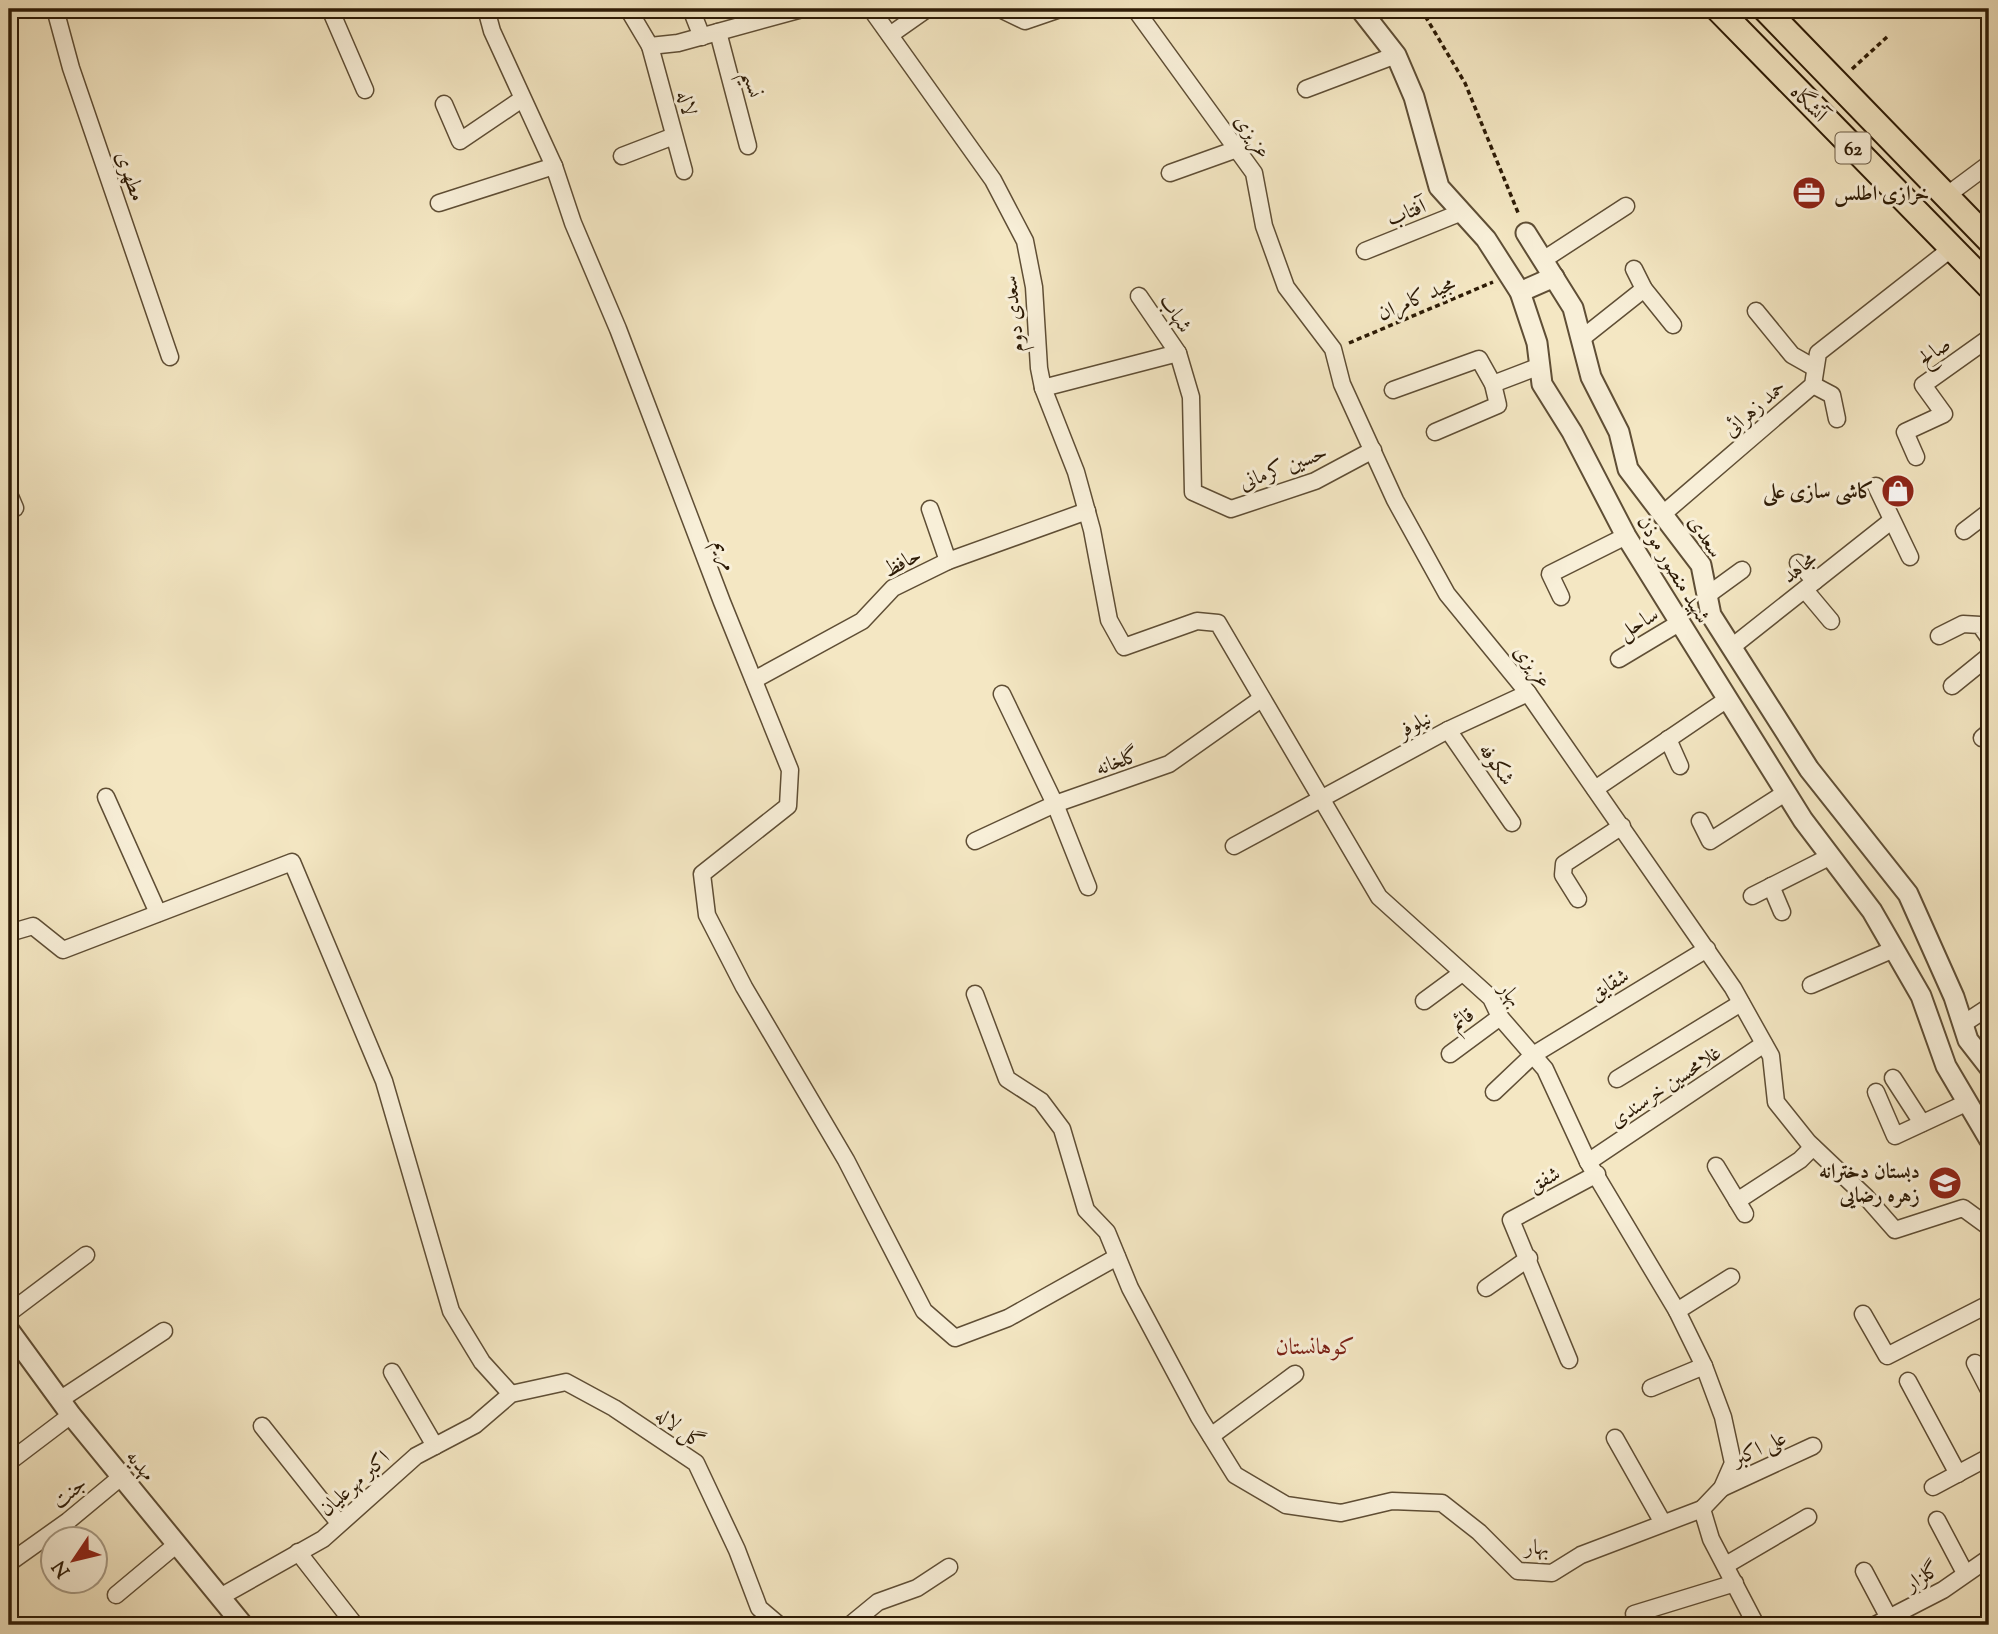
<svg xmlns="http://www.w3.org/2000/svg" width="1998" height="1634" font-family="'Sorts Mill Goudy',Amiri,serif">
<rect width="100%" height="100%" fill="#f4e7c3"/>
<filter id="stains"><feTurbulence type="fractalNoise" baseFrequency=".00286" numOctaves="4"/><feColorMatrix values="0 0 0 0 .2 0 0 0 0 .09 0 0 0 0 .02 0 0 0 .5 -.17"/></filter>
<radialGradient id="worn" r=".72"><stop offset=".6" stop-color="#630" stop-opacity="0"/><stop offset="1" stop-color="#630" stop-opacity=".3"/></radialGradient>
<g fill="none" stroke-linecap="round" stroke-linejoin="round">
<defs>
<g id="minor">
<path d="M55 9 71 68 170 357"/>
<path d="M330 9 365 90"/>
<path d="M486 9 492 31 554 166 573 223 618 329 722 602 790 770 788 806 702 874 707 915 744 987 846 1160 924 1311 955 1338 1008 1318 1117 1257"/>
<path d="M628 9 650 46 678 43 802 9"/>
<path d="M691 9 702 37"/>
<path d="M871 9 993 180 1025 241 1034 287 1039 368 1043 388 1076 472 1092 530 1109 620 1124 647 1197 621 1218 623 1379 897 1491 998 1500 1017 1545 1069 1588 1162 1677 1311 1704 1366 1723 1417 1733 1463 1722 1488 1702 1509 1711 1539 1756 1625"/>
<path d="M1000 9 1025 21 1060 9"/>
<path d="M1135 9 1254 173 1264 226 1286 287 1333 349 1342 384 1395 500 1447 594 1528 693 1733 988 1771 1056 1776 1102 1808 1142 1866 1197 1895 1230 1963 1208 1989 1227"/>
<path d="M1986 9 1989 13"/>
<path d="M718 32 748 146"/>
<path d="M890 35 927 9"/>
<path d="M650 46 684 171"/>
<path d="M1306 89 1396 55"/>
<path d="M444 104 460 141 522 99"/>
<path d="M622 156 674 136"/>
<path d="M1170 173 1237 149"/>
<path d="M1946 196 1989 164"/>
<path d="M439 203 554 166"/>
<path d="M1365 251 1462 212"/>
<path d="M1543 260 1626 206"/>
<path d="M1634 269 1644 289 1673 325"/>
<path d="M1139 296 1178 353"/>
<path d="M1756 311 1792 355 1815 368"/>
<path d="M1581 339 1644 289"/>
<path d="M1493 384 1540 366"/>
<path d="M1813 385 1832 395 1837 419"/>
<path d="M1043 388 1178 353 1191 397 1193 492 1231 509 1315 481 1373 450"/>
<path d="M1393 390 1479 359 1493 384 1498 405 1435 432"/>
<path d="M1916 457 1905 432 1944 414 1923 385 1989 338"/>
<path d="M1876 486 1910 557"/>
<path d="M9 494 15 508 9 509"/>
<path d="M930 509 948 561"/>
<path d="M1664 513 1813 385 1818 353 1952 248"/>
<path d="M1964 531 1989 512"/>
<path d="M1798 563 1815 581"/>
<path d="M1805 590 1831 621"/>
<path d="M1709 594 1742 570"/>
<path d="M1561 597 1550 574 1626 536"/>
<path d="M1939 636 1963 624 1980 625 1989 638"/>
<path d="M1733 646 1891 521"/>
<path d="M1619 659 1679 623"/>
<path d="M754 680 862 621 893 588 948 561 1087 511"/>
<path d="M1952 686 1989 656"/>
<path d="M1002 694 1055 804 1088 887"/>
<path d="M1448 730 1512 823"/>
<path d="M1982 738 1989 732"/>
<path d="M1668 739 1680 766"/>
<path d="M1595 789 1726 700"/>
<path d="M106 797 158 913"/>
<path d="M1700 821 1710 841 1785 793"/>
<path d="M975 841 1055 804 1169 764 1261 699"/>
<path d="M1234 846 1448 730 1528 693"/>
<path d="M1771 886 1782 912"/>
<path d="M1752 896 1831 856"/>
<path d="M1578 899 1563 875 1564 864 1622 826"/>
<path d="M9 933 33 926 63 950 292 862 384 1081 451 1311 482 1362 511 1394"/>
<path d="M1811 985 1894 949"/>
<path d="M975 994 1007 1079 1041 1101 1062 1129 1086 1210 1107 1232 1130 1288 1199 1417 1235 1475 1286 1505 1341 1513 1392 1501 1442 1503 1479 1532 1518 1571 1552 1573 1581 1555 1702 1509"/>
<path d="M1424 1001 1462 973"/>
<path d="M1963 1024 1989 1007"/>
<path d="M1450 1054 1500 1017"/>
<path d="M1893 1078 1922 1123"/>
<path d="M1617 1079 1741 1003"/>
<path d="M1494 1092 1533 1055 1707 949"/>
<path d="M1876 1092 1895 1136 1966 1103"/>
<path d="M1588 1162 1764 1044"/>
<path d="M1716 1166 1745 1214"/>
<path d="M1737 1201 1800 1160 1813 1147"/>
<path d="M1486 1288 1529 1258"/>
<path d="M1677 1311 1731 1277"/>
<path d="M9 1313 86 1255"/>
<path d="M1863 1314 1887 1356 1989 1304"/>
<path d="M1569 1360 1511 1220 1597 1174"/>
<path d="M1975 1363 1989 1390"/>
<path d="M392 1372 435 1446"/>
<path d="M1908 1381 1958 1474"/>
<path d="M1651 1388 1704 1366"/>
<path d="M61 1399 164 1331"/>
<path d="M262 1426 339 1523"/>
<path d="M1211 1436 1295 1374"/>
<path d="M1615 1438 1663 1523"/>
<path d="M9 1462 71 1415"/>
<path d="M1933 1487 1989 1457"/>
<path d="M1722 1488 1813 1446"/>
<path d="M1937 1520 1965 1573"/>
<path d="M298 1552 355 1625"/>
<path d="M9 1563 68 1521 121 1477"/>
<path d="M1726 1565 1808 1517"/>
<path d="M1864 1571 1890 1620"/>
<path d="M116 1595 177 1544"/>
<path d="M220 1597 323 1539 416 1456 475 1425 511 1394 566 1382 614 1408 696 1463 737 1550 759 1608 779 1625"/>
<path d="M1634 1614 1735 1583"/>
<path d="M850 1625 878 1602 917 1588 949 1567"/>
<path d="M1875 1625 1943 1590 1989 1558"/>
</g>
<g id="tertiary">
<path d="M1360 9 1396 55 1414 97 1439 187 1486 239 1520 292 1537 343 1542 384 1572 432 1626 536 1803 820 1872 911 1921 996 1946 1066 1989 1139"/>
<path d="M1526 233 1573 308 1591 377 1619 432 1628 469 1701 565 1711 615 1809 769 1908 894 1954 997 1968 1040 1989 1067"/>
<path d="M1520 292 1554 277"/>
<path d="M9 1330 71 1415 243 1625"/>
</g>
<g id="primary">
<path d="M1718 9 1989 286"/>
<path d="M1765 9 1989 240"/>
</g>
</defs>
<use href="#minor" stroke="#5f4e35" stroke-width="19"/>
<use href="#tertiary" stroke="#5f4e35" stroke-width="23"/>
<use href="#primary" stroke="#2d1b06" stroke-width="28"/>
<g stroke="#2d1b06" stroke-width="3.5" stroke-dasharray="5 3.5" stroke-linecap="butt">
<path d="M1421 9 1465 83 1519 215"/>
<path d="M1852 69 1887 37"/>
<path d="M1349 343 1493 282"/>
</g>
<use href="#minor" stroke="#f8efd8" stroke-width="16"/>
<use href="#tertiary" stroke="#f8efd8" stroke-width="19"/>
<use href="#primary" stroke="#f4e7c3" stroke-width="24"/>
</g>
<defs>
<symbol id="office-disc" viewBox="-11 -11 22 22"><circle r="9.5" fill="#8f2418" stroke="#f8efd8"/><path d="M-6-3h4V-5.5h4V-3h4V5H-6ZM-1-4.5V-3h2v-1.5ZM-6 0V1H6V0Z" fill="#fff"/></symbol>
<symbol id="shop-disc" viewBox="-11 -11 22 22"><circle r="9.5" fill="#8f2418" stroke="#f8efd8"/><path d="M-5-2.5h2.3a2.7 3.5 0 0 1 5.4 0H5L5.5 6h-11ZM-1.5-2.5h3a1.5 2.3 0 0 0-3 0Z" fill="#fff"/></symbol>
<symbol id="school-disc" viewBox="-11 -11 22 22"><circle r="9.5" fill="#8f2418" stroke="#f8efd8"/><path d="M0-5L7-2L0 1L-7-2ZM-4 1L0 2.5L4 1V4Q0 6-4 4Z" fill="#fff"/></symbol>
</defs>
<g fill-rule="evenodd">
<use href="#office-disc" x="1790" y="174" width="38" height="38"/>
<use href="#shop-disc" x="1879" y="472" width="38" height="38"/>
<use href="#school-disc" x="1926" y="1164" width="38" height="38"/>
</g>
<g text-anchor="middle" stroke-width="6" stroke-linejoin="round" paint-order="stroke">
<rect fill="#f8efd8" stroke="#6a5b45" stroke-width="2" x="1835.5" y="132.5" width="35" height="31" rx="5"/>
<g font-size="19" font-weight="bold" fill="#2d1b06">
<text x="1853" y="155">62</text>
</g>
<g font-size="21" fill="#2d1b06" stroke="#f8efd8">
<text transform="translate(753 84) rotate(75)" y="7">نسیم</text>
<text transform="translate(687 103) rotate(75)" y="7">لاله</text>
<text transform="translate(1809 103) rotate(46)" y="7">آتشگاه</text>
<text transform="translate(1253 136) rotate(56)" y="7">عزیزی</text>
<text transform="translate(131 176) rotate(71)" y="7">مطهری</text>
<text transform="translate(1406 212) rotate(-22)" y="7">آفتاب</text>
<text transform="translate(1416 298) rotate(-23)" y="7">مجید کامران</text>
<text transform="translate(1176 313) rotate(56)" y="7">شهاب</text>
<text transform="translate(1013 314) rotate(-96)" y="7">سعدی دوم</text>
<text transform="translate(1934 351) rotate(-35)" y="7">صالح</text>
<text transform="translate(1754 408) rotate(-41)" y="7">حمد زهرائی</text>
<text transform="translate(1283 467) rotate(-21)" y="7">حسین کرمانی</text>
<text transform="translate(1706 536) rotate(58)" y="7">سعدی</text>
<text transform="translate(726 555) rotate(69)" y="7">مریم</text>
<text transform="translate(902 562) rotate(-29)" y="7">حافظ</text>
<text transform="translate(1799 567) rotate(-38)" y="7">مجاهد</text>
<text transform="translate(1674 569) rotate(59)" y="7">شهید منصور موذن</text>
<text transform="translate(1638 623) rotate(-31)" y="7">ساحل</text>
<text transform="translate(1533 666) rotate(53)" y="7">عزیزی</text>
<text transform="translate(1414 724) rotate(-28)" y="7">نیلوفر</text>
<text transform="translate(1117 761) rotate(-20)" y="7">گلخانه</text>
<text transform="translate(1497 764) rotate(55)" y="7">شکوفه</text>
<text transform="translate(1609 984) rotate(-31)" y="7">شقایق</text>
<text transform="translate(1511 994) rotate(54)" y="7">بهار</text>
<text transform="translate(1462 1019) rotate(-37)" y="7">قائم</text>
<text transform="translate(1665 1086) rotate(-34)" y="7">غلامحسین خرسندی</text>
<text transform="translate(1544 1179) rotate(-28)" y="7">شفق</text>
<text transform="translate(680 1428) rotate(36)" y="7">گل لاله</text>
<text transform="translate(1759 1448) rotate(-25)" y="7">علی اکبر</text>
<text transform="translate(141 1465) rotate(51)" y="7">مهدیه</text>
<text transform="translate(354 1483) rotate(-42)" y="7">اکبر مهرعلیان</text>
<text transform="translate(69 1492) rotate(-39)" y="7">جنت</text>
<text transform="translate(1537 1547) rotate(2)" y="7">بهار</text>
<text transform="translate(1922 1576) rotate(-32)" y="7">گلزار</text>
</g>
<g font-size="21" font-weight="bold" fill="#2d1b06" stroke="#f8efd8" text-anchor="end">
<text x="1834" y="200" text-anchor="start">خرازی اطلس</text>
<text x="1874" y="498">کاشی سازی علی</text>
<text x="1920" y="1178">دبستان دخترانه<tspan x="1920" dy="24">زهره رضایی</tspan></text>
</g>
<g font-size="23" fill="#7a1f14" stroke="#f8efd8">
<text x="1315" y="1354">کوهانستان</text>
</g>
</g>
<rect width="1998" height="1634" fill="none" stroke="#f4e7c3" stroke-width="35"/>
<rect x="10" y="10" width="1977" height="1613" fill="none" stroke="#2d1b06" stroke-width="3.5"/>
<rect x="18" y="18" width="1963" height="1599" fill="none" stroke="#2d1b06" stroke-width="2"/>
<g transform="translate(74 1560) rotate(235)"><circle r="33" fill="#f8efd8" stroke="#a79a84" stroke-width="2"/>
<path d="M0-5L12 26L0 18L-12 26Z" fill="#8f2418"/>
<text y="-10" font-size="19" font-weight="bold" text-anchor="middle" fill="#2d1b06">N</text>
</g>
<rect width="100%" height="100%" filter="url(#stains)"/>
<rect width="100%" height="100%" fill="url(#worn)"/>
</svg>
